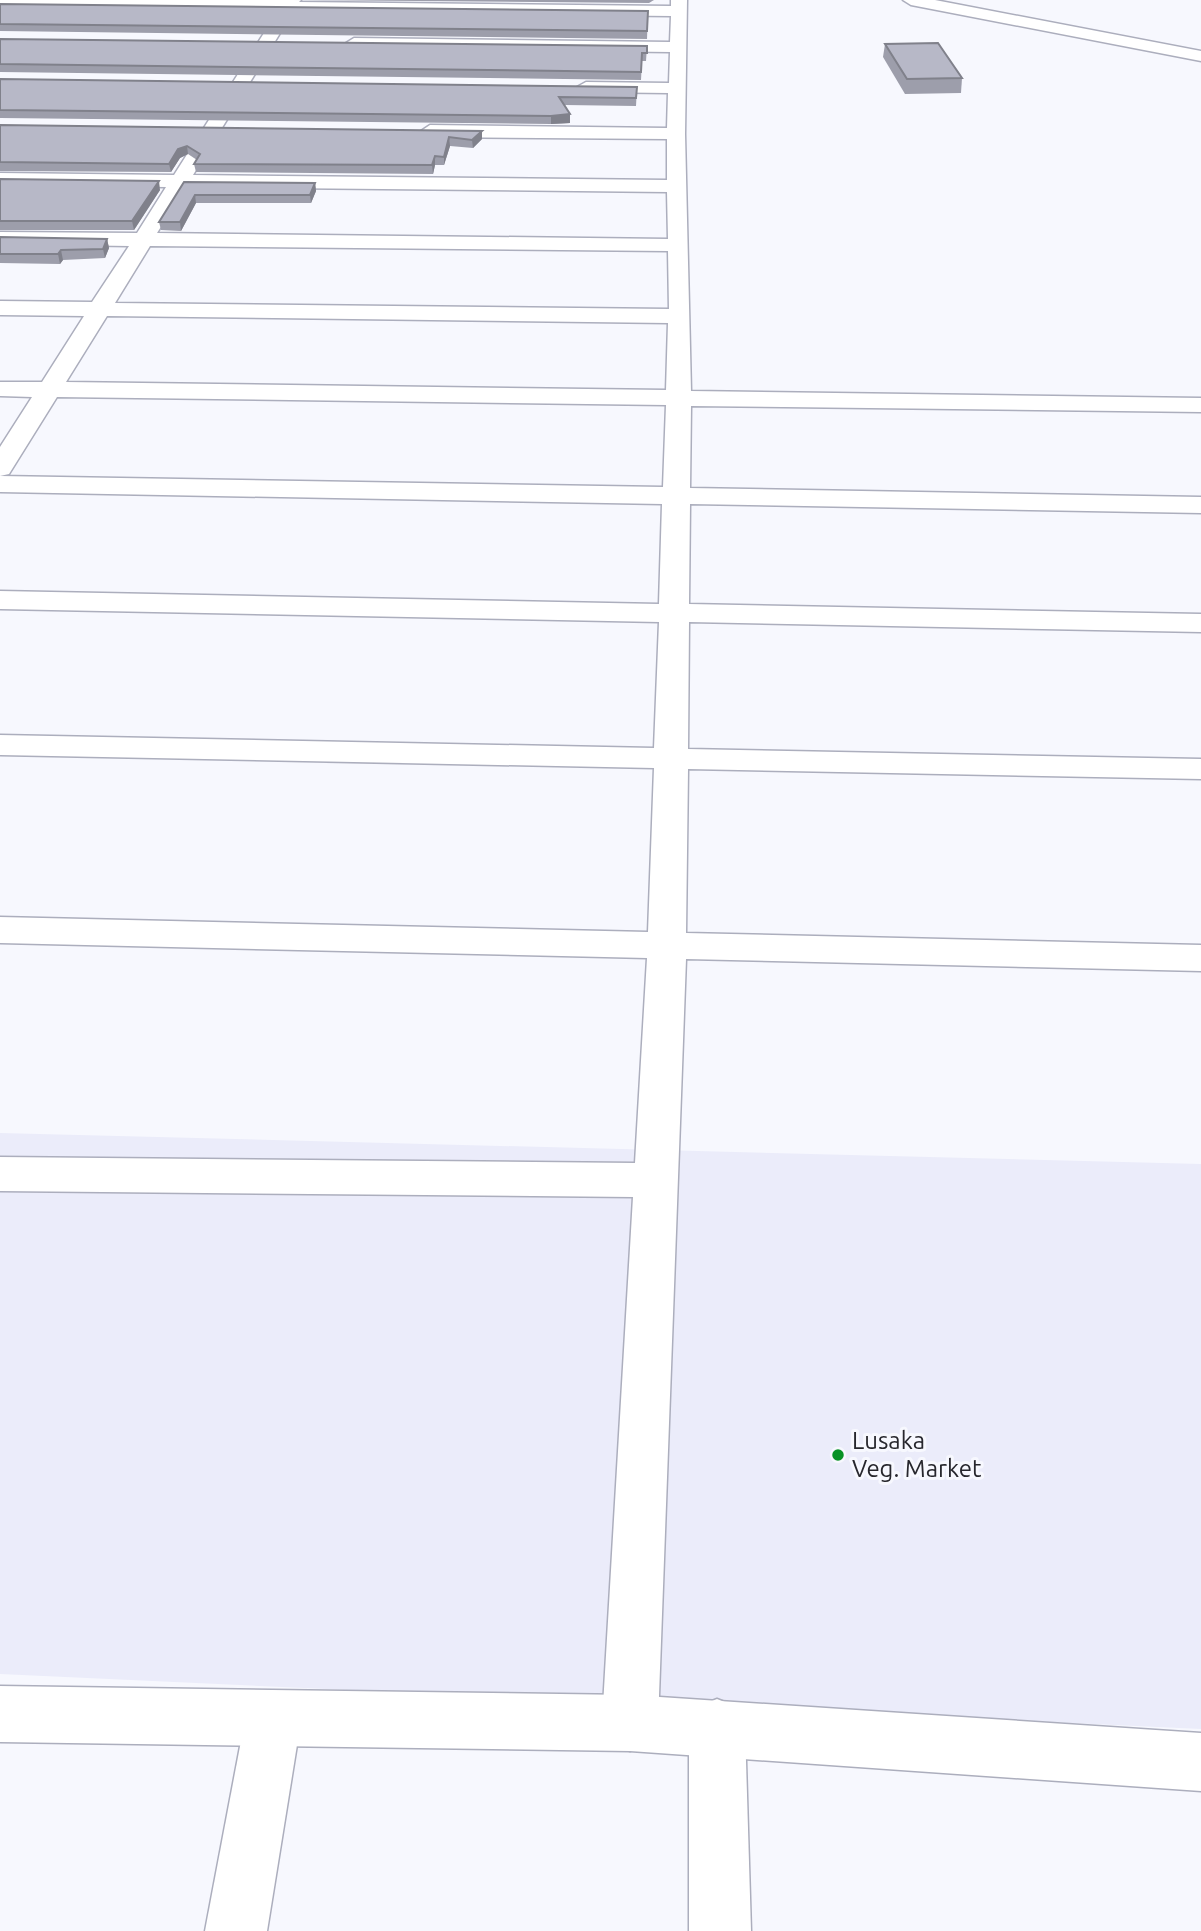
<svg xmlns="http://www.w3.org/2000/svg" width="1201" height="1931" font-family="Ubuntu,sans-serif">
<rect width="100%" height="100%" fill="#f7f8fe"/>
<path fill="#ebecfa" d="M0 1133 1201 1164V1729L0 1674Z"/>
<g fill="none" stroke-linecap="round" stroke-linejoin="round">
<defs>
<g id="minor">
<path d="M0 0H301L299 2 671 6V0H687L685 134 691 391 1201 398V412L691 406 690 488 1201 497V513L690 504 689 604 1201 614V632L689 622 688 749 1201 759V779L688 769 686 933 1201 945V971L686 959 658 1723 650 1743 630 1751 610 1743 602 1723 633 1197 0 1191V1157L635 1163 647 958 0 943V917L648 932 654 768 0 755V735L654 748 659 622 0 609V591L659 604 662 504 0 492V447L32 397 0 396V382H42L84 316 0 315V301L92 302 129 246 0 244V232L137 233 166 187 0 185V173L174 175 278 11 0 9ZM293 12 671 16 670 42 354 38 346 43 354 48 670 52 669 83 586 82 577 87 586 92 668 93 667 128 430 125 421 131 430 137 667 139V180L193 175ZM186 187 667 192 668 239 157 233ZM150 246 668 251 669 309 115 303ZM107 316 668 323 666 390 66 382ZM57 397 666 405 663 487 0 476 9 474Z"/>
<path d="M273 1692 293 1700 301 1720 267 1931H205L245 1720 253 1700Z"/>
<path d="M717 1699 737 1707 745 1727 751 1931H689V1727L697 1707Z"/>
</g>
<g id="tertiary">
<path d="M903 0H935L1201 51V61L911 5Z"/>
<path d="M0 1686 630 1695 1201 1733V1791L630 1751 0 1742Z"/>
</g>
</defs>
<use href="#minor" stroke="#acaebd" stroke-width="3"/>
<use href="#tertiary" stroke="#acaebd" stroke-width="3"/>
<use href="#minor" fill="#fff" fill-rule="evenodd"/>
<use href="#tertiary" fill="#fff" fill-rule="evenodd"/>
</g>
<g fill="#9d9eab">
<path d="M293 0H654L649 3Z"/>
<path d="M0 4 648 11 647 39 0 31Z"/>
<path d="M0 39 647 46 646 61H642L641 80 0 72Z"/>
<path d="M885 44 962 78 961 93 905 94 883 57Z"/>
<path d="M0 79 637 87 636 106 565 105 570 114V123L551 124 0 118Z"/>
<path d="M0 125 482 131V139L473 148 450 146 444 165H435L433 174 196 172 194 164 197 160 188 154 180 158 171 172 0 171Z"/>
<path d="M0 179 160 190 134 230H0Z"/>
<path d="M184 182 315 183 316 191 311 203H196L181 231 161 230 159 222Z"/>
<path d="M0 237 107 239 109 248 105 258 63 260 60 264 0 263Z"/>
</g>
<g fill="#80818b">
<path d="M570 114V123L551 124V116Z"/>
<path d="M482 131V139L473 148 472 140Z"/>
<path d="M449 137 450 146 444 165V157Z"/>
<path d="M187 146 188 154 180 158 171 172 169 164 178 149Z"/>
<path d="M435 156V165L433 174 432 165Z"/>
<path d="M159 181 160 190 134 230 132 221Z"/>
<path d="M315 183 316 191 311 203 310 195Z"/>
<path d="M195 195 196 203 181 231 180 222Z"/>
<path d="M107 239 109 248 105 258 103 249Z"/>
<path d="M61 250 63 260 60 264 58 254Z"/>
</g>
<g fill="#b7b8c7" stroke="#80818b" stroke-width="2">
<path d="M0 4 648 11 647 31 0 24Z"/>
<path d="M0 39 647 46V53H642L641 72 0 64Z"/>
<path d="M938 43 962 78 907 79 885 44Z"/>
<path d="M0 79 637 87 636 98 559 97 570 114 551 116 0 110Z"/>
<path d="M0 125 482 131 472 140 449 137 444 157 435 156 432 165 194 164 200 154 187 146 178 149 169 164 0 162Z"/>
<path d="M0 179 159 181 132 221H0Z"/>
<path d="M184 182 315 183 310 195H195L180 222H159Z"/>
<path d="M0 237 107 239 103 249 61 250 58 254H0Z"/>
</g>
<circle fill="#089225" stroke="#f7f8fe" stroke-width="2.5" cx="838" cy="1455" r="7"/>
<g text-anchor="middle" stroke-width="6" stroke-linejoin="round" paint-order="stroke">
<g font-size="24" fill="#27272d" stroke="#f7f8fe" text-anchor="start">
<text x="852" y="1449">Lusaka<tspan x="852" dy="28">Veg. Market</tspan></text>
</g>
</g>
</svg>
